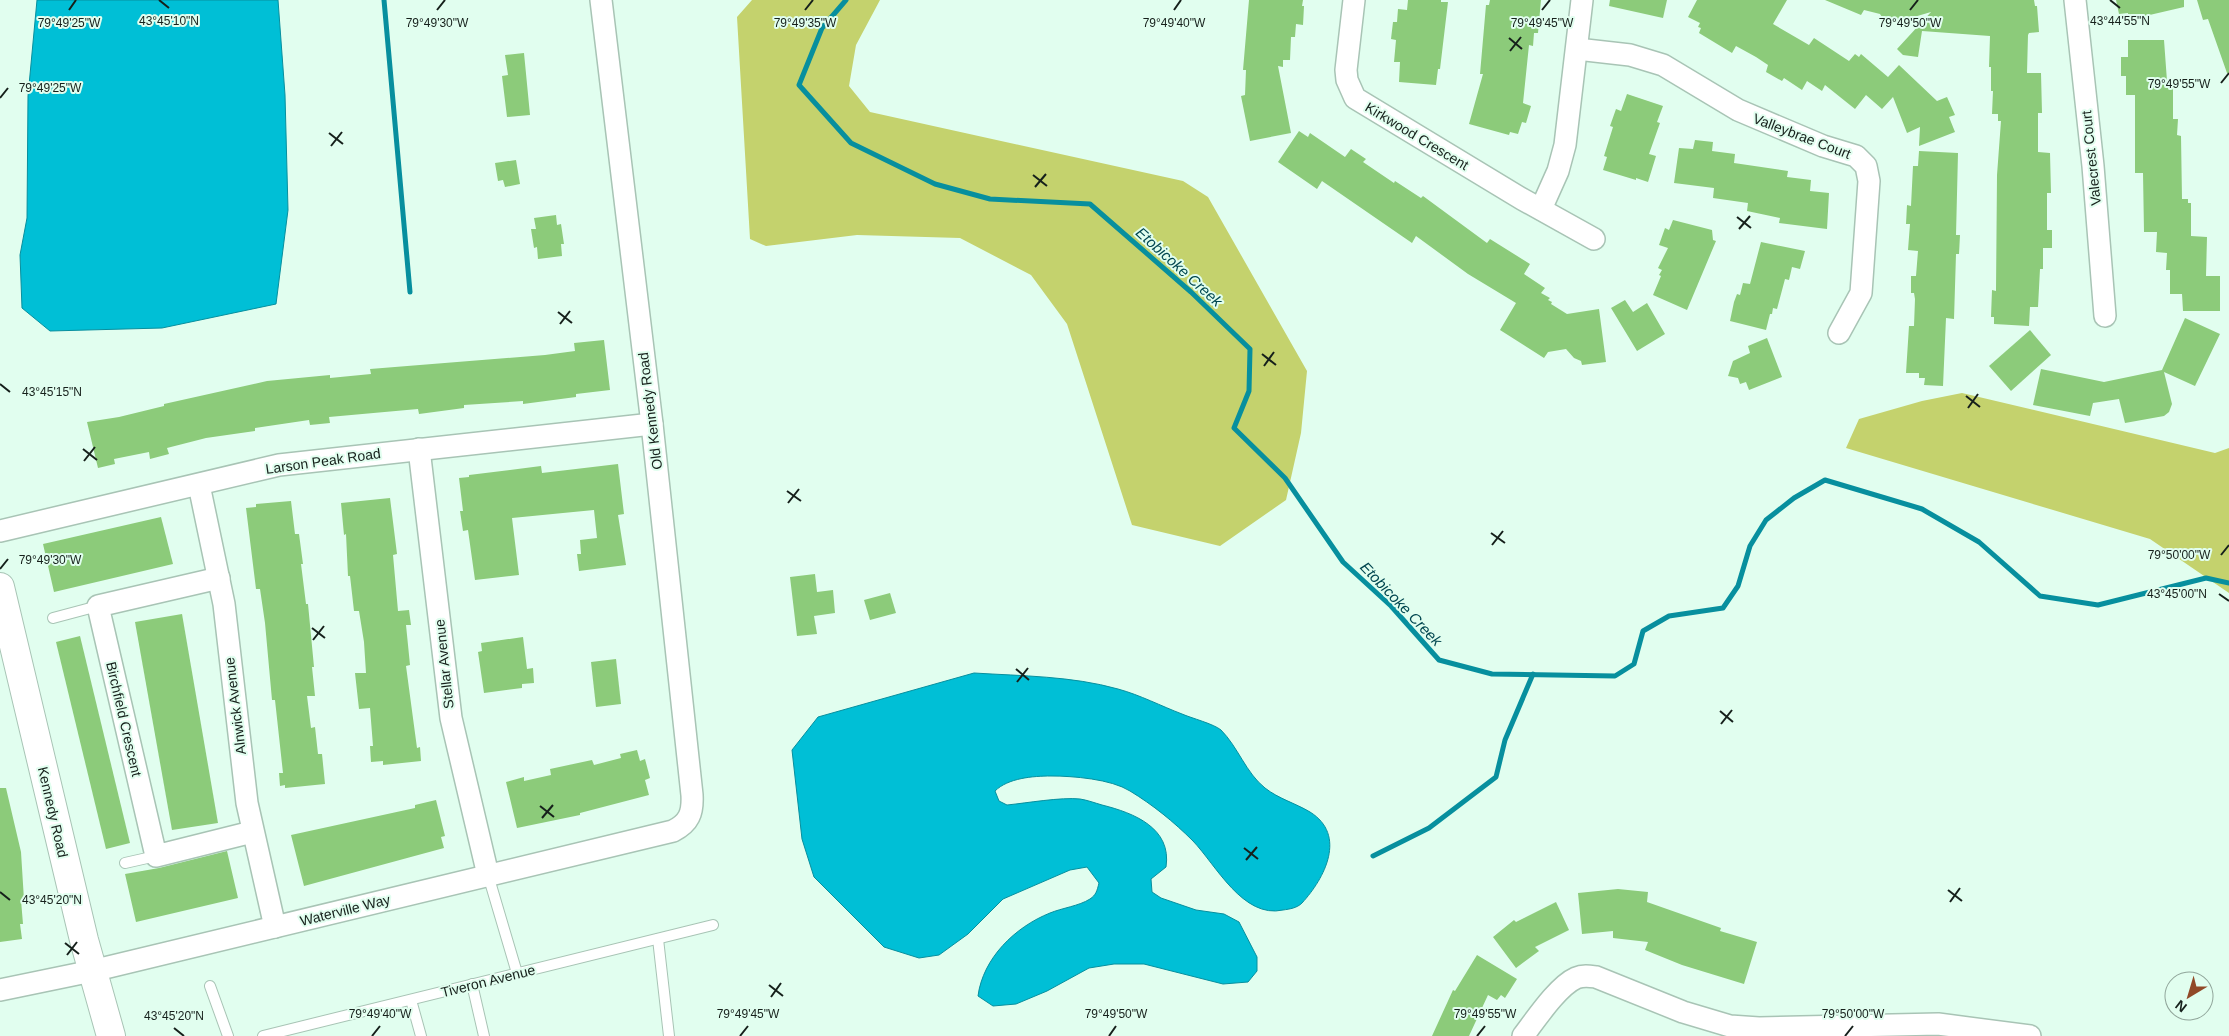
<svg xmlns="http://www.w3.org/2000/svg" width="2229" height="1036" font-family="Arial,sans-serif">
<rect width="100%" height="100%" fill="#e1feef"/>
<g fill="#c4d26d">
<path d="M752 0H880L856 45 849 86 870 112 1183 181 1208 197 1307 371 1301 433 1286 500 1220 546 1132 525 1067 324 1031 275 960 238 857 235 766 246 750 239 737 17Z"/>
<path d="M1962 393 2215 453 2229 448V593L2150 539 1846 448 1859 419 1922 401Z"/>
</g>
<g fill="#00bfd6" stroke="#078f9e">
<path d="M37 0H278L285 95 288 210 276 304 162 328 50 331 22 308 20 255 27 218 28 96Z"/>
<path d="M974 673C1022 676 1072 676 1118 689 1140 695 1161 706 1182 714 1191 718 1214 724 1221 730 1238 747 1246 773 1265 788 1279 799 1295 803 1310 812 1347 835 1325 878 1302 903 1297 908 1290 909 1283 910 1243 919 1216 865 1193 841 1174 822 1153 805 1130 791 1111 779 1073 776 1051 776 1033 776 1008 778 995 791L999 801 1007 805C1027 803 1061 797 1080 799 1087 800 1095 803 1102 805 1134 813 1172 828 1166 867L1151 879 1152 892 1161 898 1196 910 1224 914 1239 922 1257 957V971L1248 982 1223 984 1144 964H1114L1089 968 1047 991 1016 1004 993 1006 978 996C983 958 1015 927 1050 913 1062 908 1079 906 1090 899 1096 895 1097 891 1099 883L1087 867 1070 870 1003 899 968 934 939 955 919 958 884 947 814 877 802 839 792 750 818 717Z"/>
</g>
<g fill="none" stroke-linecap="round" stroke-linejoin="round">
<g stroke="#078f9e" stroke-width="5">
<path d="M384 0 410 292"/>
<path d="M846 0 822 28 799 85 851 143 935 184 990 199 1090 204 1191 292 1250 349 1249 391 1234 428 1285 478 1343 562 1391 606 1439 660 1492 674 1615 676 1634 664 1643 631 1669 616 1723 608 1738 586 1750 546 1766 520 1794 498 1825 480 1922 509 1979 542 2040 596 2098 605 2206 578 2229 583"/>
<path d="M1373 856 1429 828 1496 777 1505 740 1533 674"/>
</g>
</g>
<g fill="#8ccb7a">
<path d="M1249 0H1303L1302 6H1304L1303 25 1296 24 1295 37H1291L1290 60H1283V67L1278 66 1291 133 1250 141 1241 96 1245 95 1246 70H1243Z"/>
<path d="M1408 0H1441V2H1448L1440 69H1438L1436 85 1399 82 1400 62H1394L1396 40 1391 39 1393 22H1397L1398 9 1407 10Z"/>
<path d="M1490 0H1541L1538 33H1534L1533 46 1529 45 1523 103 1531 106 1526 123 1522 122 1518 134 1510 132 1509 135 1469 124 1483 74H1480L1486 5H1489Z"/>
<path d="M1610 0H1667L1663 18 1609 6Z"/>
<path d="M1697 0H1787L1773 24 1809 45 1814 38 1849 61 1855 54 1859 57 1861 54 1888 77 1899 65 1937 101 1947 97 1955 115 1949 117 1955 132 1919 146 1920 127 1907 133 1893 97 1882 109 1866 95 1855 109 1825 85 1822 91 1807 81 1802 90 1784 78 1782 81 1766 72 1768 65 1756 57 1736 46 1732 53 1699 33 1701 28 1698 27 1700 23 1688 17Z"/>
<path d="M1825 0H2034L2035 6H2037L2039 32 2029 33 2028 35 2027 73H2041L2042 113H2038V152L2050 153 2051 193H2047V230H2052V248H2043V269H2040L2038 307H2030L2029 326 1994 324V317H1991L1992 290 1996 291 1997 175 2001 121H1998V114H1992L1993 91H1991V67H1989L1990 36 1922 31 1918 57 1903 55 1897 49 1931 12 1890 24 1885 22 1880 14 1864 10 1861 15Z"/>
<path d="M2116 0H2184V7L2128 20V13L2119 14Z"/>
<path d="M2197 0H2229V73H2227L2208 19 2203 20Z"/>
<path d="M2128 40H2164L2167 81H2173V119H2178L2177 135 2181 136 2182 199H2188V203H2191V236L2207 237 2206 276H2220V311H2183L2182 294H2170V270H2166L2167 253 2156 252 2157 232H2144L2143 173H2135V95H2126V76H2121V57H2128Z"/>
<path d="M524 53 530 115 507 117 502 76 508 75 505 55Z"/>
<path d="M1627 94 1663 106 1657 122 1660 123 1649 154 1656 156 1648 182 1636 178V180L1603 170 1607 157 1604 156 1613 127 1610 126 1616 109 1621 111Z"/>
<path d="M1299 131 1308 137 1310 133 1345 157 1351 149 1366 159 1363 162 1394 183 1395 181 1421 198 1423 196 1487 243 1490 239 1530 264 1524 274 1545 288 1541 293 1550 298 1548 300 1552 302 1551 304 1567 314 1599 309 1606 362 1582 365 1581 361 1574 358 1566 349 1548 352 1544 358 1500 330 1516 303 1468 274 1416 236 1412 243 1322 181 1317 189 1278 162Z"/>
<path d="M1695 140 1713 142 1712 151 1735 154 1734 163 1788 171 1787 177 1811 180 1810 191 1829 193 1827 229 1779 223 1780 218 1747 211 1748 203 1713 198 1714 188 1674 183 1679 148 1693 149Z"/>
<path d="M1919 151 1958 153 1956 235H1960L1959 254H1956L1954 319 1946 318 1943 386 1924 385 1925 378H1919V373H1906L1909 326H1914L1915 299 1914 293H1911V276H1916L1918 251 1908 250 1910 224H1906L1907 205 1911 206 1913 166H1918Z"/>
<path d="M516 160 520 184 505 187 503 180 498 181 495 163Z"/>
<path d="M556 215 557 225 561 224 564 244H561L562 256 538 259 537 247 534 248 531 229H536L534 218Z"/>
<path d="M1673 220 1712 230 1713 240 1716 241 1687 310 1653 295 1661 276 1659 275 1662 270 1658 268 1668 248 1659 245 1665 228 1669 230Z"/>
<path d="M1761 242 1805 251 1800 269 1792 267 1789 280 1785 279 1777 309 1773 308 1772 314H1770L1766 330 1730 321 1734 302 1737 294 1740 295 1743 283 1750 284Z"/>
<path d="M1625 300 1633 312 1647 303 1665 334 1637 351 1611 308Z"/>
<path d="M2185 318 2220 334 2195 386 2164 372 2172 404 2169 412 2164 416 2125 423 2119 399 2093 403 2090 416 2033 405 2041 369 2104 382 2162 370Z"/>
<path d="M2030 330 2051 355 2011 391 1989 366Z"/>
<path d="M1767 338 1782 377 1749 390 1746 382 1740 384 1738 378 1728 376 1733 361 1750 353 1748 346Z"/>
<path d="M604 340 610 390 576 394V397L523 404V401L464 405V408L419 414 418 409 329 417 330 423 310 425 309 420 255 428V431L206 438 167 448 169 454 150 459 149 452 114 459 115 464 98 468 87 422 119 417 164 406V404L267 381 330 375V378L371 374 370 369 545 355 575 351 574 343Z"/>
<path d="M618 464 624 514 618 515 626 565 579 571 577 554H581L580 540 597 538 594 510 563 513 512 518 519 575 475 580 468 530 463 531 460 511H463L459 478 469 477V475L541 466 542 473Z"/>
<path d="M390 498 397 554 393 555 398 611 409 610 411 625H406L410 665 406 666 417 748 420 747 421 761 383 765V761L371 762 370 746H373L370 708 359 709 355 673H366L364 642 359 611H354L350 576H348L346 534 344 535 341 503Z"/>
<path d="M291 501 295 534H299L303 564H301L306 604H308L314 667H312L315 696H307L311 728 315 727 318 754H322L325 784 285 788V785L280 786 279 773H283L275 700H272L265 623 260 589H256L246 508 256 507V504Z"/>
<path d="M161 517 173 564 54 592 43 544Z"/>
<path d="M815 574 817 592 833 590 835 613 814 616 817 634 797 636 790 577Z"/>
<path d="M890 593 896 613 870 620 864 600Z"/>
<path d="M182 614 218 823 172 830 135 622Z"/>
<path d="M80 636 130 843 106 849 56 642Z"/>
<path d="M523 637 527 669 533 668 534 683 522 684V688L484 693 478 652 482 651 481 643Z"/>
<path d="M616 659 621 704 596 707 591 662Z"/>
<path d="M637 750 640 761 645 759 650 778 645 780 649 795 580 813V815L517 828 506 782 524 777V781L551 775 550 769 592 760 594 765 621 758 620 754Z"/>
<path d="M0 788H6L21 852 24 900H21L23 924H20L22 939 0 942Z"/>
<path d="M436 800 445 836 441 837 444 848 304 886 291 835 415 808V805Z"/>
<path d="M227 851 238 898 136 922 125 874 159 868Z"/>
<path d="M1618 889 1648 892 1647 902 1721 928 1720 931 1757 942 1744 984 1682 965 1645 950 1648 942 1613 938V931L1582 934 1578 893Z"/>
<path d="M1556 902 1569 930 1535 947 1539 951 1516 968 1493 937 1514 920 1516 922Z"/>
<path d="M1477 955 1517 979 1505 998 1501 995 1497 1000 1488 995 1469 1036H1432L1453 990 1455 991Z"/>
</g>
<g fill="none" stroke-linecap="round" stroke-linejoin="round">
<defs>
<g id="lane">
<path d="M53 618 98 606"/>
<path d="M125 863 156 856"/>
<path d="M488 875 517 973"/>
<path d="M658 939 669 1036"/>
<path d="M472 984 484 1036"/>
<path d="M210 986 228 1036"/>
<path d="M411 1000 421 1036"/>
<path d="M263 1036 713 925"/>
</g>
<g id="street">
<path d="M1354 0 1346 70 1347 80 1355 98 1522 199 1594 239"/>
<path d="M2075 0 2093 166 2105 316"/>
<path d="M1577 49 1630 55 1663 65 1738 110 1823 146 1856 156 1866 166 1869 181 1861 293 1839 333"/>
<path d="M1541 209 1558 171 1565 145 1582 0"/>
<path d="M419 449 451 718 488 875"/>
<path d="M199 485 224 604 247 803 275 927"/>
<path d="M0 531 279 465 652 424"/>
<path d="M219 578 98 606 156 856 252 832"/>
<path d="M0 990 92 971 673 831C689 823 693 813 692 795L652 424 601 0"/>
<path d="M1523 1036C1536 1019 1558 986 1576 978 1583 975 1589 976 1596 977L1683 1012 1730 1026 1759 1028 1938 1024 2030 1036"/>
</g>
<path id="secondary" d="M0 587 84 940 111 1036"/>
</defs>
<use href="#lane" stroke="#a8c4b5" stroke-width="12"/>
<use href="#street" stroke="#a8c4b5" stroke-width="24"/>
<use href="#secondary" stroke="#a8c4b5" stroke-width="30"/>
<use href="#lane" stroke="#fff" stroke-width="10"/>
<use href="#street" stroke="#fff" stroke-width="21"/>
<use href="#secondary" stroke="#fff" stroke-width="28"/>
</g>
<path fill="none" stroke="#16201b" stroke-width="2" d="M159 0 169 8M2110 0 2120 8M69 10 76 0M437 10 445 0M805 10 813 0M1174 10 1181 0M1542 10 1550 0M1910 10 1918 0M1509 38 1522 49M1510 51 1521 37M2221 83 2229 73M0 98 8 88M329 133 343 144M331 146 342 132M1033 175 1047 186M1035 187 1046 174M1737 217 1751 228M1739 229 1750 216M558 312 572 323M560 324 570 311M1262 354 1276 365M1264 366 1274 352M0 384 10 392M1966 396 1980 407M1968 408 1978 394M83 449 97 460M84 461 95 447M787 491 801 501M788 503 799 489M1491 533 1505 543M1492 545 1503 531M2221 555 2229 545M0 569 8 559M2219 594 2229 601M312 628 325 638M313 640 324 626M1016 669 1029 680M1017 682 1028 668M1720 711 1733 722M1721 724 1732 710M540 806 554 817M542 818 553 805M1244 848 1258 859M1246 860 1257 847M1948 890 1962 901M0 892 10 900M1950 902 1960 888M65 943 79 954M67 955 77 942M769 985 783 996M771 997 781 983M174 1028 184 1036M372 1036 380 1026M740 1036 748 1026M1109 1036 1116 1026M1477 1036 1485 1026M1845 1036 1853 1026"/>
<g text-anchor="middle" stroke-width="4" stroke-linejoin="round" paint-order="stroke">
<g font-size="14" fill="#16201b" stroke="#e1feef">
<text transform="translate(1417 136) rotate(31)" y="5">Kirkwood Crescent</text>
<text transform="translate(1802 136) rotate(21)" y="5">Valleybrae Court</text>
<text transform="translate(2091 158) rotate(-96)" y="5">Valecrest Court</text>
<text transform="translate(650 411) rotate(-97)" y="5">Old Kennedy Road</text>
<text transform="translate(323 461) rotate(-8)" y="5">Larson Peak Road</text>
<text transform="translate(444 664) rotate(-96)" y="5">Stellar Avenue</text>
<text transform="translate(235 706) rotate(-97)" y="5">Alnwick Avenue</text>
<text transform="translate(124 719) rotate(77)" y="5">Birchfield Crescent</text>
<text transform="translate(53 812) rotate(77)" y="5">Kennedy Road</text>
<text transform="translate(345 910) rotate(-14)" y="5">Waterville Way</text>
<text transform="translate(488 981) rotate(-14)" y="5">Tiveron Avenue</text>
</g>
<g font-size="15" font-style="italic" fill="#00464f" stroke="#e1feef">
<text transform="translate(1179 267) rotate(42)" y="5">Etobicoke Creek</text>
<text transform="translate(1401 604) rotate(46)" y="5">Etobicoke Creek</text>
</g>
</g>
<g font-size="12" text-anchor="middle" fill="#16201b" stroke="#e1feef" stroke-width="4" stroke-linejoin="round" paint-order="stroke">
<text x="2120" y="25">43°44'55"N</text>
<text x="169" y="25">43°45'10"N</text>
<text x="437" y="27">79°49'30"W</text>
<text x="69" y="27">79°49'25"W</text>
<text x="805" y="27">79°49'35"W</text>
<text x="1174" y="27">79°49'40"W</text>
<text x="1542" y="27">79°49'45"W</text>
<text x="1910" y="27">79°49'50"W</text>
<text x="2179" y="88">79°49'55"W</text>
<text x="50" y="92">79°49'25"W</text>
<text x="52" y="396">43°45'15"N</text>
<text x="2179" y="559">79°50'00"W</text>
<text x="50" y="564">79°49'30"W</text>
<text x="2177" y="598">43°45'00"N</text>
<text x="52" y="904">43°45'20"N</text>
<text x="380" y="1018">79°49'40"W</text>
<text x="748" y="1018">79°49'45"W</text>
<text x="1116" y="1018">79°49'50"W</text>
<text x="1485" y="1018">79°49'55"W</text>
<text x="1853" y="1018">79°50'00"W</text>
<text x="174" y="1020">43°45'20"N</text>
</g>
<g transform="translate(2189 996) rotate(218)"><circle r="24" fill="#e1feef" stroke="#90a59a"/>
<path d="M0-4L9 19L0 12L-9 19Z" fill="#914927"/>
<text y="-8" font-size="14" font-weight="bold" text-anchor="middle" fill="#16201b">N</text>
</g>
</svg>
